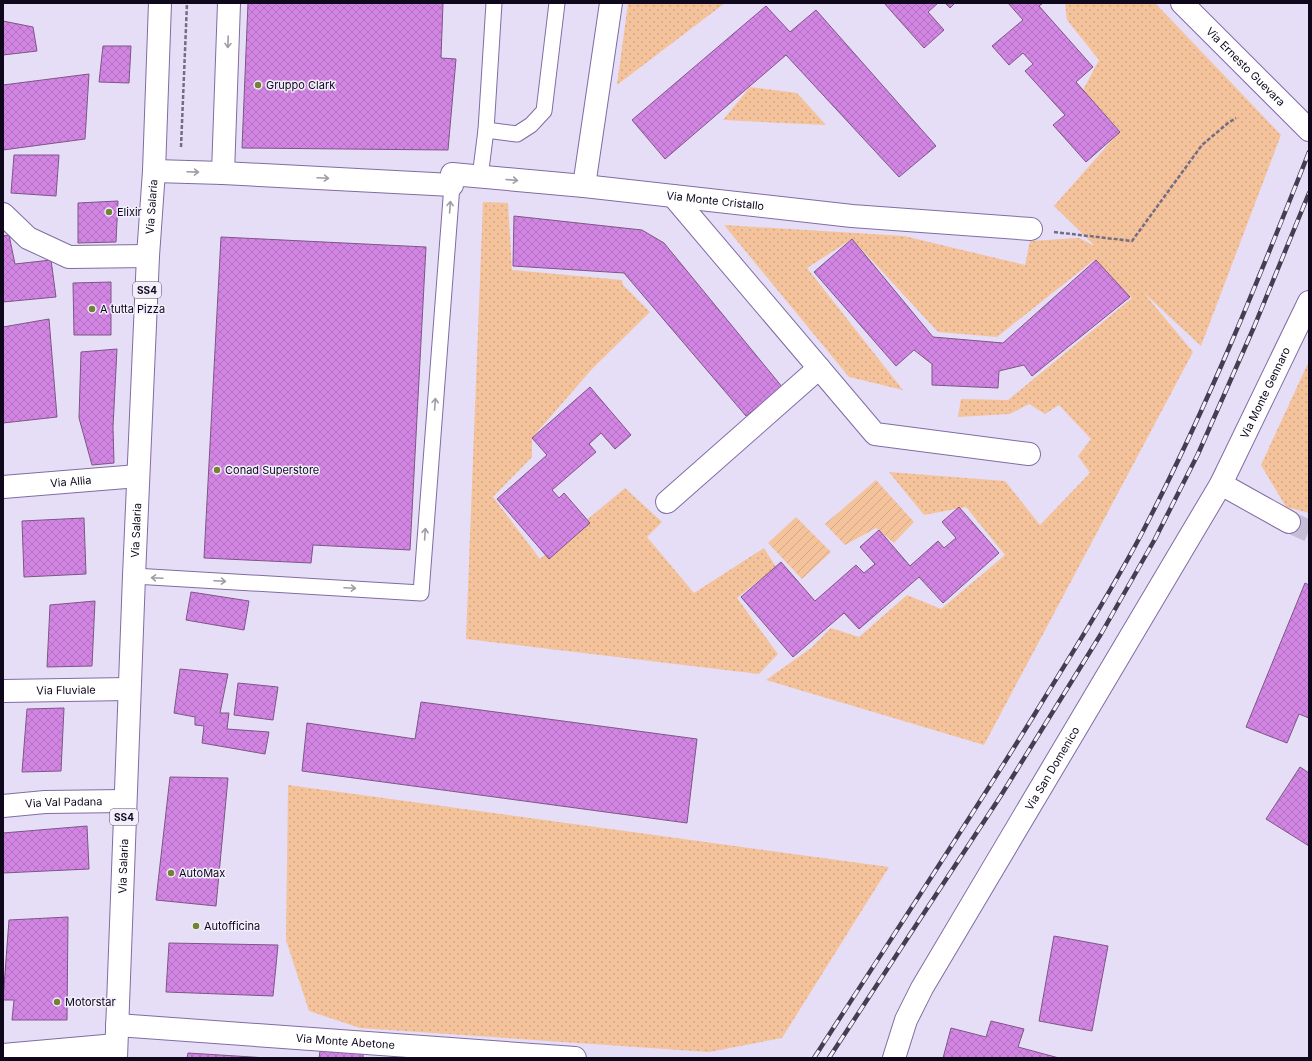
<svg xmlns="http://www.w3.org/2000/svg" width="1312" height="1061" font-family="Inter,sans-serif">
<defs>
<pattern id="grass-dots" width="8" height="8" patternUnits="userSpaceOnUse"><rect width="8" height="8" fill="#f4c39c"/><path d="M2 2h.1M6 6h.1" fill="none" stroke="#d0a686" stroke-width="1.8" stroke-linecap="round"/></pattern>
<pattern id="garden-furrows" width="10" height="10" patternUnits="userSpaceOnUse"><rect width="10" height="10" fill="#f4c39c"/><path d="M-1 1l2-2M0 10L10 0M9 11l2-2" fill="none" stroke="#d0a686"/></pattern>
<pattern id="building-cross-hatch" width="8" height="8" patternUnits="userSpaceOnUse"><rect width="8" height="8" fill="#d285e3"/><path d="M0 0l8 8M0 8l8-8" fill="none" stroke="#b371c2"/></pattern>
</defs>
<rect width="100%" height="100%" fill="#e6def7"/>
<g fill="url(#grass-dots)">
<path d="M628 3H725L617 85Z"/>
<path d="M1065 3H1155L1281 135 1201 346 1144 293 1193 352 984 745 766 680 811 648 831 628 859 637 907 595 941 609 1005 555 966 507 924 515 889 472 1005 481 1040 525 1090 473 1078 456 1091 439 1059 405 1045 414 1029 404 1010 414 958 417 961 399 1008 400 1132 298 1094 260 997 337 938 332 852 239 807 268 903 390 849 377 724 225 904 236 1025 265 1030 241 1079 238 1095 246 1054 206 1120 131 1083 90 1099 60 1067 20Z"/>
<path d="M750 87 797 93 826 125 723 120Z"/>
<path d="M483 202 508 203 512 270 622 280 623 285 650 312 592 369 532 438V457L493 497 540 559 625 488 662 522 647 537 694 593 764 548 776 567 737 598 778 654 759 674 466 639Z"/>
<path d="M1309 361V513L1286 507 1261 465Z"/>
<path d="M288 785 889 867 782 1038 709 1052 360 1028 309 1011 286 940Z"/>
</g>
<g fill="url(#garden-furrows)">
<path d="M876 480 914 522 894 543 876 528 845 545 825 524Z"/>
<path d="M796 517 831 552 802 579 768 543Z"/>
</g>
<g fill="url(#building-cross-hatch)" stroke="#7d5686">
<path d="M248 3H443L441 58 456 59 448 150 242 148Z"/>
<path d="M884 3H938L928 12 944 30 924 48Z"/>
<path d="M945 3H955L950 8Z"/>
<path d="M1008 3H1043L1039 6 1093 67 1076 82 1120 132 1086 162 1053 125 1065 115 1025 71 1033 64 1023 53 1009 65 992 46 1023 20Z"/>
<path d="M766 6 790 32 816 10 936 146 899 177 786 55 665 159 632 120Z"/>
<path d="M3 21 33 27 37 51 3 55Z"/>
<path d="M103 46H131L129 83 99 82Z"/>
<path d="M89 74 85 139 3 150V85Z"/>
<path d="M14 155H59L56 196 11 193Z"/>
<path d="M118 201 116 242 78 243V203Z"/>
<path d="M514 216 642 230 664 243 783 388 746 416 624 273 513 266Z"/>
<path d="M9 235 15 264 51 260 56 297 3 302V236Z"/>
<path d="M221 237 426 247 410 550 313 545 311 563 204 558Z"/>
<path d="M852 239 933 337 1003 343 1096 260 1130 297 1032 376 1024 365 999 371 998 388 932 385V364L914 350 896 366 814 272Z"/>
<path d="M111 282V335H74L73 283Z"/>
<path d="M49 319 57 417 3 423V327Z"/>
<path d="M117 349 113 427 114 463 92 465 79 418 81 352Z"/>
<path d="M590 387 631 435 615 449 601 433 589 444 596 452 552 490 559 498 564 493 590 523 549 559 497 499 547 455 532 438Z"/>
<path d="M959 507 999 553 943 603 919 577 859 629 844 613 793 657 741 597 781 562 815 601 856 565 864 573 875 564 860 547 879 530 910 566 938 541 944 548 956 538 942 522Z"/>
<path d="M84 518 86 574 24 577 22 521Z"/>
<path d="M1305 583 1309 585V718L1299 714 1287 743 1246 727Z"/>
<path d="M191 592 249 601 244 630 186 620Z"/>
<path d="M95 601 92 666 47 667 50 605Z"/>
<path d="M180 669 228 674 220 713H229L227 729 269 732 265 754 202 743 204 726 195 725V717L174 713Z"/>
<path d="M238 683 278 687 273 720 234 715Z"/>
<path d="M421 702 697 739 687 823 302 771 307 723 415 739Z"/>
<path d="M64 708 61 771 22 772 27 709Z"/>
<path d="M1300 767 1309 773V846L1266 819Z"/>
<path d="M170 777 228 778 216 906 156 900Z"/>
<path d="M87 826 89 869 3 873V833Z"/>
<path d="M68 917 67 1020H12L14 1000H3L9 920Z"/>
<path d="M1054 936 1108 946 1092 1031 1039 1021Z"/>
<path d="M169 943 278 945 273 996 166 992Z"/>
<path d="M991 1021 1024 1029 1018 1047 1059 1058H943L951 1028 986 1037Z"/>
<path d="M320 1051 363 1052V1058H319Z"/>
<path d="M188 1053 268 1058H187Z"/>
</g>
<g fill="none" stroke-linecap="round" stroke-linejoin="round">
<path stroke="#c6bed6" stroke-width="22" stroke-dasharray="22 11" stroke-linecap="butt" d="M1289 522 1309 531"/>
<defs>
<g id="lane">
<path d="M486 130 517 134 531 125 544 111 557 3"/>
<path d="M480 177 486 130 494 3"/>
<path d="M134 576 421 593 452 185"/>
</g>
<g id="street">
<path id="s1" d="M1182 3 1309 130"/>
<path id="s2" d="M154 171 223 173 452 185V174L584 186 852 216 1031 229"/>
<path d="M223 173 229 3"/>
<path d="M584 186 611 3"/>
<path d="M673 196 875 434 1029 454"/>
<path d="M3 214 28 238 69 257 148 256"/>
<path d="M1221 484 1289 522"/>
<path id="s3" d="M3 487 138 476"/>
<path d="M667 502 819 368"/>
<path id="s4" d="M3 691 129 689"/>
<path id="s5" d="M3 806 45 802 125 801"/>
<path id="s6" d="M117 1025 575 1058"/>
<path d="M3 1055 116 1045"/>
<path id="s7" d="M894 1058 906 1020 922 988 1221 484 1309 302"/>
</g>
<g id="primary">
<path id="s8" d="M116 1058 134 576 148 256 154 171 160 3"/>
</g>
</defs>
<use href="#lane" stroke="#806ca3" stroke-width="17"/>
<use href="#street" stroke="#806ca3" stroke-width="24"/>
<use href="#primary" stroke="#806ca3" stroke-width="24"/>
<g stroke="#746c82" stroke-width="2.5" stroke-dasharray="4 2" stroke-linecap="butt">
<path d="M181 147 187 3"/>
<path d="M1054 232 1132 241 1202 145 1228 123 1236 118"/>
</g>
<use href="#lane" stroke="#fff" stroke-width="15"/>
<use href="#street" stroke="#fff" stroke-width="22"/>
<use href="#primary" stroke="#fff" stroke-width="22"/>
<defs>
<g id="rail">
<path d="M814 1058C888 943 964 829 1036 712 1072 653 1110 594 1142 533 1206 410 1258 281 1309 152"/>
<path d="M829 1058 1000 797 1101 634 1155 539 1198 454 1254 327 1309 193"/>
</g>
</defs>
<use href="#rail" stroke="#453d52" stroke-width="4.5"/>
<use href="#rail" stroke="#f2eefb" stroke-width="3" stroke-dasharray="9" stroke-linecap="butt"/>
</g>
<defs><path id="oneway-shaft" d="M-6 0H5M1.5-3L5.5 0L1.5 3" fill="none" stroke-width="1.6" stroke-linecap="round" stroke-linejoin="round"/></defs>
<g stroke="#9f9ca4">
<use href="#oneway-shaft" transform="translate(228 42) rotate(92)"/>
<use href="#oneway-shaft" transform="translate(193 172) rotate(2)"/>
<use href="#oneway-shaft" transform="translate(323 178) rotate(3)"/>
<use href="#oneway-shaft" transform="translate(512 180) rotate(5)"/>
<use href="#oneway-shaft" transform="translate(450 207) rotate(-86)"/>
<use href="#oneway-shaft" transform="translate(435 404) rotate(-86)"/>
<use href="#oneway-shaft" transform="translate(425 534) rotate(-86)"/>
<use href="#oneway-shaft" transform="translate(157 578) rotate(-177)"/>
<use href="#oneway-shaft" transform="translate(220 581) rotate(3)"/>
<use href="#oneway-shaft" transform="translate(350 588) rotate(3)"/>
</g>
<g fill="#728433" stroke="#f2eefb" stroke-width="1.5">
<circle cx="258" cy="85" r="4"/>
<circle cx="109" cy="212" r="4"/>
<circle cx="92" cy="309" r="4"/>
<circle cx="217" cy="470" r="4"/>
<circle cx="171" cy="873" r="4"/>
<circle cx="196" cy="926" r="4"/>
<circle cx="57" cy="1002" r="4"/>
</g>
<g text-anchor="middle" stroke-width="3" stroke-linejoin="round" paint-order="stroke">
<g fill="#f2eefb" stroke="#534c5e" stroke-width="1">
<rect x="133" y="282" width="28" height="16" rx="3"/>
<rect x="110" y="809" width="28" height="16" rx="3"/>
</g>
<g font-size="10" font-weight="bold" fill="#0f071b">
<text x="147" y="294">SS4</text>
<text x="124" y="821">SS4</text>
</g>
<g font-size="11" fill="#0f071b" stroke="#f2eefb">
<text dy="4" stroke="none"><textPath href="#s1" startOffset="90">Via Ernesto Guevara</textPath></text>
<text dy="4" stroke="none"><textPath href="#s2" startOffset="574">Via Monte Cristallo</textPath></text>
<text dy="4" stroke="none"><textPath href="#s8" startOffset="852">Via Salaria</textPath></text>
<text dy="4" stroke="none"><textPath href="#s7" startOffset="763">Via Monte Gennaro</textPath></text>
<text dy="4" stroke="none"><textPath href="#s3" startOffset="68">Via Allia</textPath></text>
<text dy="4" stroke="none"><textPath href="#s8" startOffset="528">Via Salaria</textPath></text>
<text dy="4" stroke="none"><textPath href="#s4" startOffset="63">Via Fluviale</textPath></text>
<text dy="4" stroke="none"><textPath href="#s7" startOffset="331">Via San Domenico</textPath></text>
<text dy="4" stroke="none"><textPath href="#s5" startOffset="61">Via Val Padana</textPath></text>
<text dy="4" stroke="none"><textPath href="#s8" startOffset="192">Via Salaria</textPath></text>
<text dy="4" stroke="none"><textPath href="#s6" startOffset="229">Via Monte Abetone</textPath></text>
</g>
<g font-size="11" fill="#0f071b" stroke="#f2eefb" text-anchor="start">
<text x="266" y="89">Gruppo Clark</text>
<text x="117" y="216">Elixir</text>
<text x="100" y="313">A tutta Pizza</text>
<text x="225" y="474">Conad Superstore</text>
<text x="179" y="877">AutoMax</text>
<text x="204" y="930">Autofficina</text>
<text x="65" y="1006">Motorstar</text>
</g>
</g>
<rect width="1312" height="1061" fill="none" stroke="#0f071b" stroke-width="8"/>
</svg>
